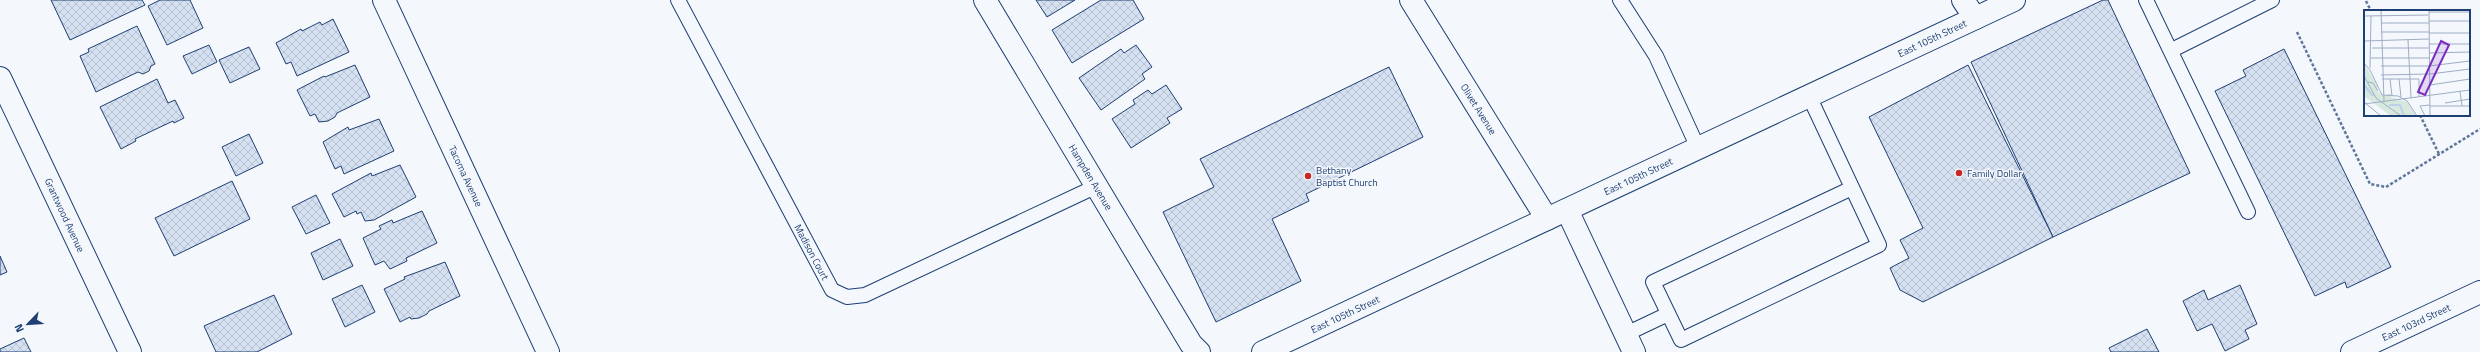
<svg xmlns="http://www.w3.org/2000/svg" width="2480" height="352" font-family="'Titillium Web',sans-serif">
<defs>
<pattern id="building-cross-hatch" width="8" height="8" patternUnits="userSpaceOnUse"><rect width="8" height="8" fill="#d5e0f0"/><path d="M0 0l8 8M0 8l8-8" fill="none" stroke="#b6c1d1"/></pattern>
</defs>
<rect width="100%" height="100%" fill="#f4f7fb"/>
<g fill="url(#building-cross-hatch)" stroke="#1d3f73">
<path d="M51 0H142L145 5 70 40Z"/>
<path d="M160 0H190L203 28 167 45 148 6Z"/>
<path d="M1036 0H1075L1047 17Z"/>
<path d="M1101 0H1133L1144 19 1072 63 1052 30Z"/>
<path d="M2103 0H2108L2190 173 2053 237 1971 62Z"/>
<path d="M333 19 349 52 297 76 291 62 286 64 276 43 301 29 302 31 320 22 322 25Z"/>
<path d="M137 26 155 64 151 66 149 71 143 74 138 72 96 92 80 56 89 52 88 49Z"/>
<path d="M209 45 217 62 192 74 183 56Z"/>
<path d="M1136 45 1152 67 1142 74 1145 79 1101 110 1079 78 1121 49 1124 53Z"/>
<path d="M249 47 260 69 230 83 219 60Z"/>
<path d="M2284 49 2391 267 2347 288 2345 282 2315 296 2215 91 2246 76 2243 70Z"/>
<path d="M355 65 370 97 337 113 335 117 328 121 319 122 315 114 310 116 297 90 324 76 325 77Z"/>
<path d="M1968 65 2053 237 1923 302 1900 290 1890 268 1909 258 1900 240 1923 228 1869 117Z"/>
<path d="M1389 67 1423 137 1306 194 1309 201 1272 219 1301 281 1216 322 1163 212 1214 187 1200 159Z"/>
<path d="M157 79 168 103 175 100 184 118 174 123 173 121 135 139 136 141 121 149 100 107Z"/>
<path d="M1166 85 1182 109 1167 118 1170 123 1131 148 1112 119 1135 104 1133 100 1148 90 1152 94Z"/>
<path d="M379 119 394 151 344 174 341 166 335 169 323 142 348 127 349 130Z"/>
<path d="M249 134 263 163 236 176 222 147Z"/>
<path d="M400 165 416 197 374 220 365 221 361 212 357 214 356 211 344 217 332 194 371 173 372 176Z"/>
<path d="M232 181 250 219 174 256 155 218Z"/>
<path d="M316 195 330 223 306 234 292 207Z"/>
<path d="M422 211 437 243 406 258 407 261 390 269 384 261 375 265 363 238 381 229 379 226 392 220 393 223Z"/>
<path d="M340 239 353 266 323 280 311 253Z"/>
<path d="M0 256 7 272 0 275Z"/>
<path d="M445 262 460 296 429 311 427 314 419 318 411 319 410 317 400 322 384 289 405 279 404 277Z"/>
<path d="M362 285 375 312 345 327 332 299Z"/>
<path d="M2240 285 2257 324 2245 330 2249 339 2225 351 2212 324 2197 331 2183 301 2204 290 2208 300Z"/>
<path d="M274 295 292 334 257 352H216L204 326Z"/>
<path d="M2147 329 2159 352H2111L2109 348Z"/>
<path d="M24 338 31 352H0V349Z"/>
</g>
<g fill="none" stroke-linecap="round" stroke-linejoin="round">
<defs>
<g id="lane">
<path d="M678 0 832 290 847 297 865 295 1097 186"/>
<path d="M1620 0 1656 56 1698 148"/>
<path d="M2146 0 2248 212"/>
<path d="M2172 50 2272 0"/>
<path d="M1809 96 1879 245 1681 340 1653 282 1852 188"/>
<path d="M1626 334 1668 314"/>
</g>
<g id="street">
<path d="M384 0 548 352"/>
<path d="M985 0 1191 344 1199 352"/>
<path d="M1411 0 1547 219"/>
<path d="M1963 0 1975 18"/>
<path d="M0 78 130 352"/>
<path d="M1567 210 1634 352"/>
<path d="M2352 352 2480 292"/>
</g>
<path id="secondary" d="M1263 352 2014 0"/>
</defs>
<use href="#lane" stroke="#1d3f73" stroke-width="16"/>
<use href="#street" stroke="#1d3f73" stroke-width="24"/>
<use href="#secondary" stroke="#1d3f73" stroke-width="24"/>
<g stroke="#5e769c" stroke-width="2.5" stroke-dasharray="3 2" stroke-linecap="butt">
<path d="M2366 1 2371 11"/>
<path d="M2297 32 2370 184 2386 187 2480 129"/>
<path d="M2420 115 2439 154"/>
</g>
<use href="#lane" stroke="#f4f7fb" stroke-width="14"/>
<use href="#street" stroke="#f4f7fb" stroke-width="22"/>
<use href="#secondary" stroke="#f4f7fb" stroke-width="22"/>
</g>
<g fill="#c62828" stroke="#f4f7fb" stroke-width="1.5">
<circle cx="1959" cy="173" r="4"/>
<circle cx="1308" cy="176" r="4"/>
</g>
<g text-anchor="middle" stroke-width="3" stroke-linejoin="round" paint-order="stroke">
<g font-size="10" fill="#1d3f73" stroke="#f4f7fb">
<text transform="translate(1932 38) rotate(-25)" y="4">East 105th Street</text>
<text transform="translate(1479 109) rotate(58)" y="4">Olivet Avenue</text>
<text transform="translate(466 176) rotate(65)" y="4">Tacoma Avenue</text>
<text transform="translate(1638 176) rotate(-25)" y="4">East 105th Street</text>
<text transform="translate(1091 177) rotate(59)" y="4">Hampden Avenue</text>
<text transform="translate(65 215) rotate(65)" y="4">Grantwood Avenue</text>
<text transform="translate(812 252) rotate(62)" y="4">Madison Court</text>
<text transform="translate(1345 314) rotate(-25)" y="4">East 105th Street</text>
<text transform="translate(2416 322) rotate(-25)" y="4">East 103rd Street</text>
</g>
<g font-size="10" fill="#1d3f73" stroke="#f4f7fb" text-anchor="start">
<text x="1316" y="174">Bethany<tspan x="1316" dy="12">Baptist Church</tspan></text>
<text x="1967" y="177">Family Dollar</text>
</g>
</g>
<g transform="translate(2364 10)">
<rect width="106" height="106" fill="#f4f7fb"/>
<path d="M0 53 13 75V81L19 86 27 83V87L43 92 52 106H27L0 86Z" fill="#d7e8df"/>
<path fill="none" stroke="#bed0e5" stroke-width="2" d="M0 75 9 86M25 95H36L40 106"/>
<path fill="none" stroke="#9eadc5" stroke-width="1" d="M17 0 20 91M65 0 66 106M65 2H106M0 6 64 5M65 11H106M17 13H65M17 22H65M65 23H106M44 30 47 88M0 31 65 29M65 34H106M8 38H65M65 43 106 42M7 48H65M0 53 6 60 18 85 34 86 43 91 53 106M17 56H65L106 51M6 58 7 6M66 64 106 59M17 65 65 64M0 66 12 88 37 106M18 69H55V87M26 69 28 86M35 69 37 87M4 72 9 73 14 81M66 75 106 69M96 81 98 96M0 92 17 106M81 93 106 89M0 94 106 80M66 96H106M61 106 56 96 66 95"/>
<path fill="#7b2cbf" fill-opacity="0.15" stroke="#7b2cbf" stroke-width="2" d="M77 31 85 35 61 85 54 82Z"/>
<rect width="106" height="106" fill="none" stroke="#1d3f73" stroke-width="2"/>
</g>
<g transform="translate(28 324) rotate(245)" stroke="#f4f7fb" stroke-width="3" paint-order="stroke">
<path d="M0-3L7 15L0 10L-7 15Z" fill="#1d3f73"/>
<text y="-6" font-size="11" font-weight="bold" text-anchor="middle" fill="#1d3f73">N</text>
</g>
</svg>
